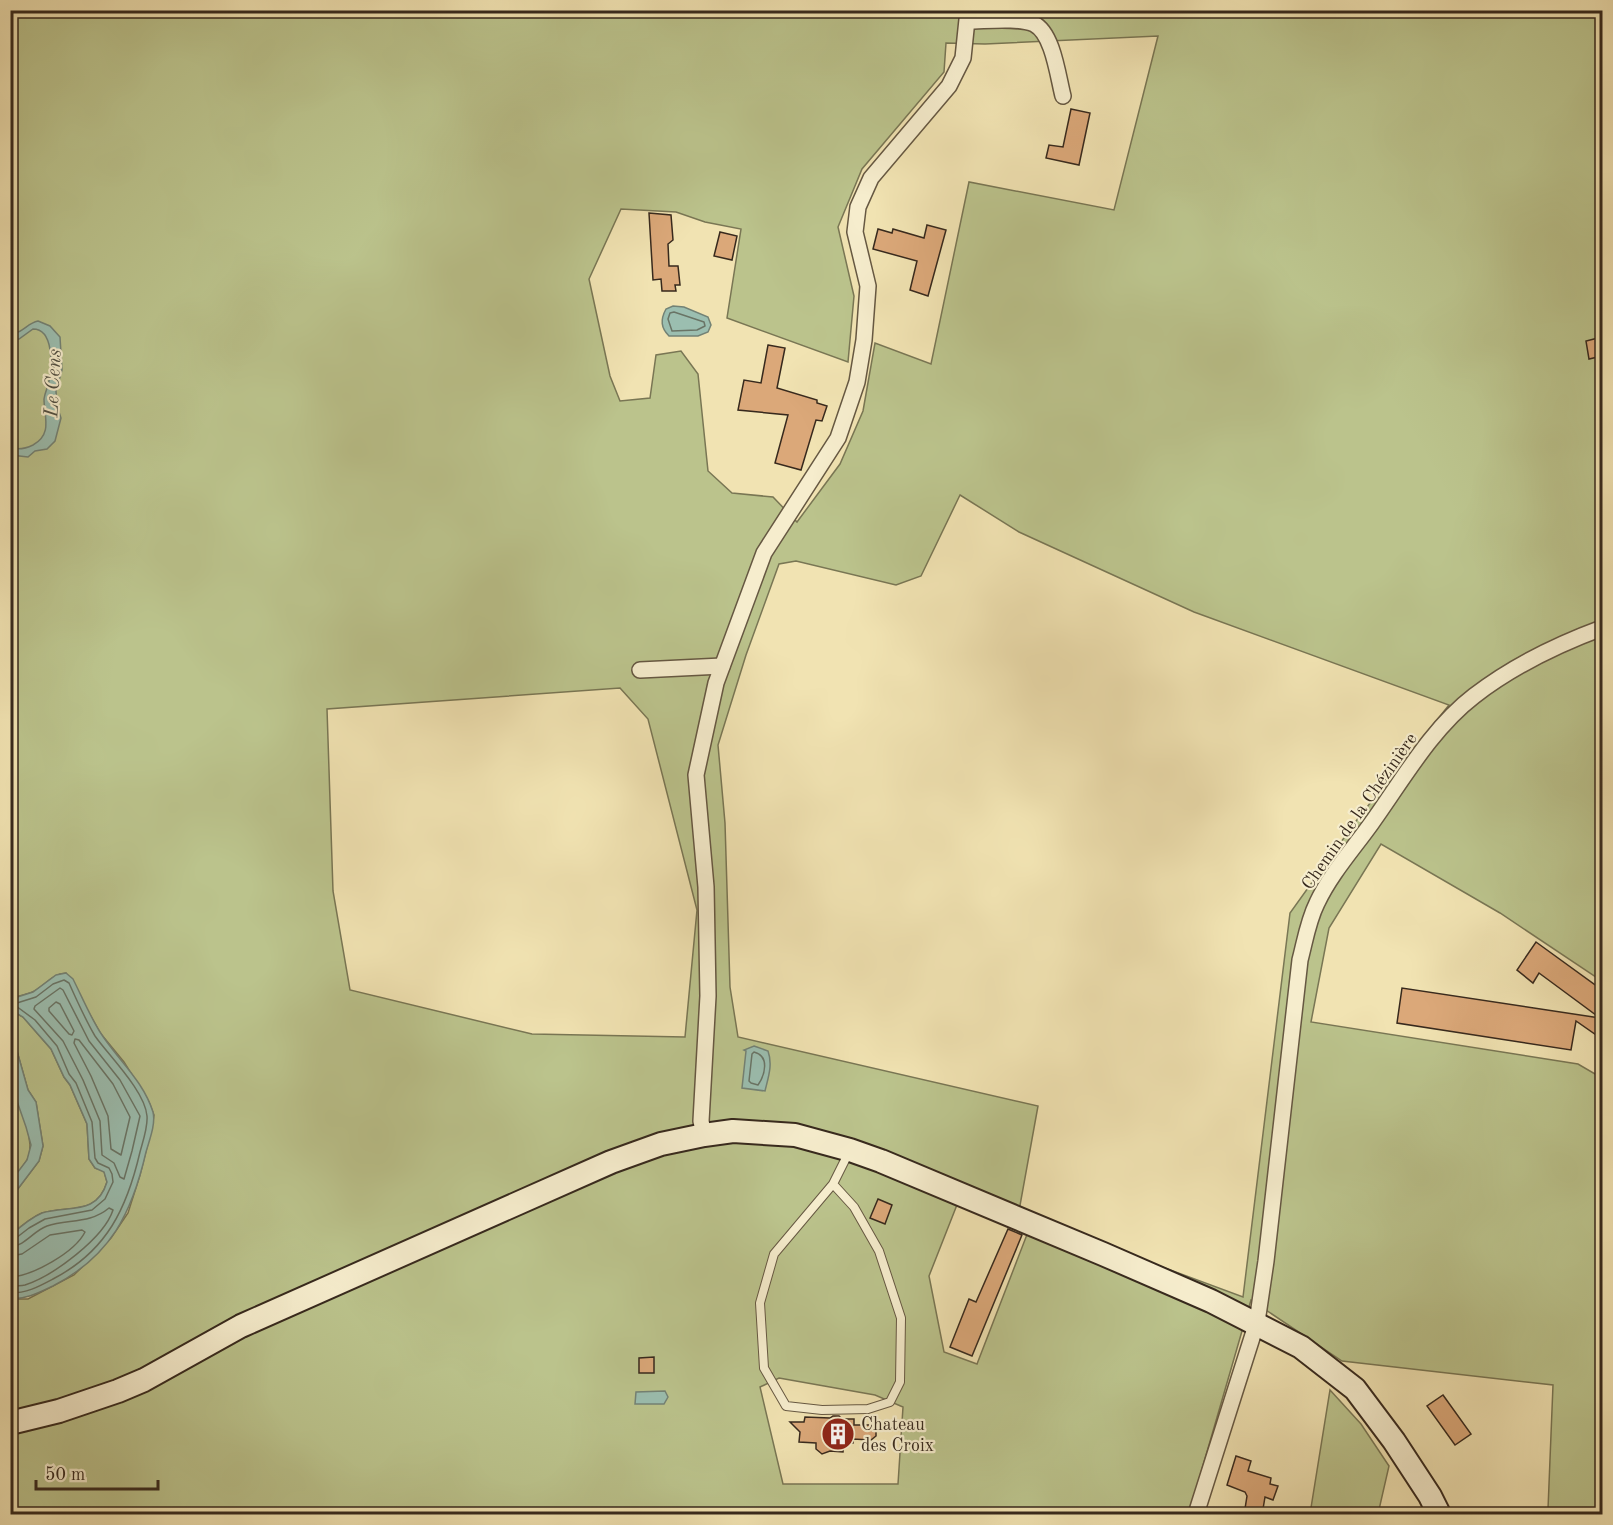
<svg xmlns="http://www.w3.org/2000/svg" width="1613" height="1525" font-family="'Old Standard TT',serif">
<rect width="100%" height="100%" fill="#f1e3b2"/>
<filter id="stains"><feTurbulence type="fractalNoise" baseFrequency=".00333" numOctaves="4"/><feColorMatrix values="0 0 0 0 .2 0 0 0 0 .09 0 0 0 0 .02 0 0 0 .5 -.17"/></filter>
<radialGradient id="worn" r=".72"><stop offset=".6" stop-color="#630" stop-opacity="0"/><stop offset="1" stop-color="#630" stop-opacity=".3"/></radialGradient>
<g fill="#bbc38c" stroke="#797654" stroke-width="1.5" fill-rule="evenodd">
<path d="M11 11H1602V981L1500 913 1381 844 1329 928 1311 1022 1578 1064 1595 1074 1602 1075V1514L1548 1509 1553 1385 1342 1361 1251 1300 1189 1514H11V1299H28L74 1275 111 1238 128 1213 140 1175 152 1127 154 1115 149 1102 124 1062 101 1034 66 973C50 974 44 988 30 993 24 995 17 996 11 999ZM1158 36 1114 210 969 182 931 364 875 343 863 411 840 464 797 522 773 497 732 493 708 471 698 374 681 351 656 355 650 398 620 401 610 376 589 279 621 209 676 212 705 222 741 229 727 318 848 362 854 296 838 227 862 169 944 72 946 43 985 44ZM960 495 1019 532 1194 612 1449 705 1359 817 1290 913 1243 1297 1033 1219 977 1364 944 1352 929 1276 964 1187 1019 1211 1038 1106 738 1037 730 987 725 823 718 745 746 655 779 564 796 561 896 585 921 576ZM620 688 648 719 697 910 685 1037 532 1034 350 990 333 891 327 709ZM779 1378 875 1395 903 1407 898 1484H783L760 1387Z"/>
<path d="M10 1010 23 1017 51 1049 64 1077 70 1085 87 1124 89 1159 95 1168 104 1171 107 1182C97 1216 69 1205 42 1213 30 1218 20 1227 11 1235V1198L39 1161 43 1146 36 1102 28 1090 17 1051 11 1043Z"/>
<path d="M10 1084C18 1103 36 1139 28 1158 24 1166 16 1174 11 1181Z"/>
<path d="M1330 1390 1361 1424 1389 1466 1378 1514H1310Z"/>
</g>
<g fill="#9bbeb0" stroke="#738275" stroke-width="1.5">
<path d="M673 306 684 307 708 317 711 325 708 332 698 336H669C661 328 660 320 666 309Z"/>
<path d="M38 321 50 326 60 337 62 370 56 391 57 406 61 418 55 441 47 449 35 451 28 457 11 455V448C19 450 25 449 33 445 53 434 44 416 44 399 45 392 48 387 49 381 52 366 54 329 33 329L19 339 12 340 11 330 15 333C24 331 28 323 38 321Z"/>
<path d="M66 973 73 979C82 997 90 1016 100 1032 117 1059 143 1080 153 1112 156 1124 149 1141 146 1152 132 1213 111 1256 53 1286 38 1293 27 1299 11 1299V1235C20 1227 30 1218 42 1213 68 1205 97 1216 107 1182L104 1172 95 1168 89 1159 87 1124 70 1085 64 1077 51 1049 23 1017 11 1010V999L33 992 56 975Z"/>
<path d="M11 1043 17 1051 28 1090 36 1102 43 1146 39 1161 11 1198V1181L27 1160 31 1145 26 1127 11 1084Z"/>
<path d="M754 1046 768 1051C773 1065 768 1078 765 1091L742 1088 746 1051 744 1050Z"/>
<path d="M665 1391 668 1397 664 1404H635L636 1392Z"/>
</g>
<g fill="none" stroke-linecap="round" stroke-linejoin="round">
<g stroke="#697466" stroke-width="1.5">
<path d="M674 312 704 322 705 326 697 330 672 331 668 319 670 313Z"/>
<path d="M60 988 63 990 89 1041 120 1080 140 1116 132 1151 124 1179 120 1177 114 1163 102 1155 100 1121 83 1080 63 1041 34 1009 35 1006Z"/>
<path d="M56 1002 60 1004 74 1031 72 1035 69 1034 49 1011V1008Z"/>
<path d="M75 1039 79 1040 113 1084 130 1117 121 1155 111 1149 108 1116 91 1076 74 1043Z"/>
<path d="M754 1052C770 1056 765 1075 758 1085L751 1083 749 1081 752 1054Z"/>
<path d="M10 1239 16 1238 29 1228 45 1219 92 1210 105 1199 113 1182 112 1174 109 1168 98 1163 95 1158 92 1122 76 1083 69 1074 57 1046 35 1020 16 1006 17 1003 36 997 53 984 64 980 69 983C77 1001 85 1019 95 1036 109 1056 145 1091 147 1116 148 1127 143 1141 140 1152 127 1208 107 1251 53 1279 38 1287 27 1293 10 1293"/>
<path d="M10 1247C25 1246 33 1231 47 1226 68 1219 90 1224 109 1208L113 1210C104 1238 53 1276 25 1285 20 1286 15 1286 10 1286"/>
<path d="M10 1256 22 1254 50 1235 82 1230 85 1232C75 1252 33 1276 10 1277"/>
</g>
</g>
<g fill="#dba879" stroke="#37291d" stroke-width="1.5">
<path d="M1071 109 1090 113 1079 165 1046 158 1049 145 1063 147Z"/>
<path d="M649 213 671 215 673 240 668 244 669 266H678L680 285H675L676 291H662L661 279 653 280Z"/>
<path d="M927 225 946 230 928 296 910 290 917 261 873 249 878 229 892 233 893 229 924 238Z"/>
<path d="M720 232 737 236 732 260 714 256Z"/>
<path d="M1598 338 1602 356 1589 359 1586 341Z"/>
<path d="M768 345 785 348 777 388 817 400V403L827 406 822 421 816 420 801 470 775 463 788 415 738 410 744 380 761 383Z"/>
<path d="M1536 942 1602 990V1039L1576 1021 1571 1050 1397 1023 1402 988 1600 1018 1539 973 1533 983 1517 970Z"/>
<path d="M878 1199 892 1205 885 1224 870 1218Z"/>
<path d="M1008 1229 1022 1235 972 1356 950 1347 969 1299 976 1302Z"/>
<path d="M654 1357V1373H639V1358Z"/>
<path d="M1443 1395 1471 1434 1455 1445 1427 1406Z"/>
<path d="M833 1416H839L842 1419H854V1425H871L876 1431V1436L871 1440 853 1439V1443L844 1442 843 1452 830 1451 822 1454 816 1449V1443L799 1442 800 1432 790 1422H804L805 1417 830 1418Z"/>
<path d="M1236 1456 1251 1461 1248 1471 1271 1478 1270 1484 1278 1486 1273 1500 1265 1497 1262 1515H1244L1247 1496 1245 1492 1227 1485Z"/>
</g>
<g fill="none" stroke-linecap="round" stroke-linejoin="round">
<defs>
<path id="lane" d="M833 1184 854 1207 879 1251 901 1318 900 1382 890 1402 868 1409 822 1410 786 1406 764 1368 760 1303 774 1254 833 1184 849 1152"/>
<g id="street">
<path d="M968 21C986 21 1018 17 1034 24 1053 33 1058 77 1063 96"/>
<path d="M640 670 722 666"/>
<path d="M704 1135 701 1121 708 996 706 887 696 775 716 683 764 553 838 438 857 382 864 340 868 286 855 232 858 207 871 178 949 86 963 58 968 10"/>
<path d="M1196 1514 1257 1322 1266 1261 1300 960C1305 941 1308 921 1317 903 1330 875 1353 849 1371 824 1402 781 1431 729 1474 696 1513 666 1556 645 1602 628"/>
</g>
<path id="secondary" d="M10 1423 59 1411 118 1391 144 1380 241 1326 611 1162 661 1144 704 1135 733 1131 795 1135 850 1150 881 1161 1103 1254 1211 1301 1301 1347 1355 1389 1394 1441 1430 1496 1439 1514"/>
</defs>
<use href="#lane" stroke="#665842" stroke-width="10"/>
<use href="#street" stroke="#665842" stroke-width="18"/>
<use href="#secondary" stroke="#37291d" stroke-width="26"/>
<use href="#lane" stroke="#f6edcd" stroke-width="8"/>
<use href="#street" stroke="#f6edcd" stroke-width="15"/>
<use href="#secondary" stroke="#f6edcd" stroke-width="22"/>
</g>
<defs>
<symbol id="building-disc" viewBox="-11 -11 22 22"><circle r="9.5" fill="#8f2418" stroke="#f6edcd"/><path d="M-4-6H4V6H1V3H-1V6H-4ZM-2.5-4.3h1.7v1.8h-1.7ZM.8-4.3h1.7v1.8H.8ZM-2.5-1h1.7V.8h-1.7ZM.8-1h1.7V.8H.8Z" fill="#fff"/></symbol>
</defs>
<g fill-rule="evenodd">
<use href="#building-disc" x="819" y="1415" width="38" height="38"/>
</g>
<g text-anchor="middle" stroke-width="4.5" stroke-linejoin="round" paint-order="stroke">
<g font-size="18" fill="#37291d" stroke="#f6edcd">
<text transform="translate(1359 811) rotate(-55)" y="6">Chemin de la Chézinière</text>
</g>
<g font-size="18" fill="#37291d" stroke="#f6edcd" text-anchor="start">
<text x="861" y="1430">Chateau<tspan x="861" dy="21">des Croix</tspan></text>
</g>
<g font-size="20" font-style="italic" fill="#504e42" stroke="#f6edcd">
<text transform="translate(52 383) rotate(-87)" y="7">Le Cens</text>
</g>
</g>
<rect width="1613" height="1525" fill="none" stroke="#f1e3b2" stroke-width="36"/>
<rect x="12" y="12" width="1589" height="1501" fill="none" stroke="#37291d" stroke-width="3"/>
<rect x="18" y="18" width="1577" height="1489" fill="none" stroke="#37291d" stroke-width="1.5"/>
<path d="M36 1480v9h122v-9" fill="none" stroke="#37291d" stroke-width="3"/>
<text x="45" y="1480" font-size="18" fill="#37291d" stroke="#f6edcd" stroke-width="4.5" paint-order="stroke">50 m</text>
<rect width="100%" height="100%" filter="url(#stains)"/>
<rect width="100%" height="100%" fill="url(#worn)"/>
</svg>
